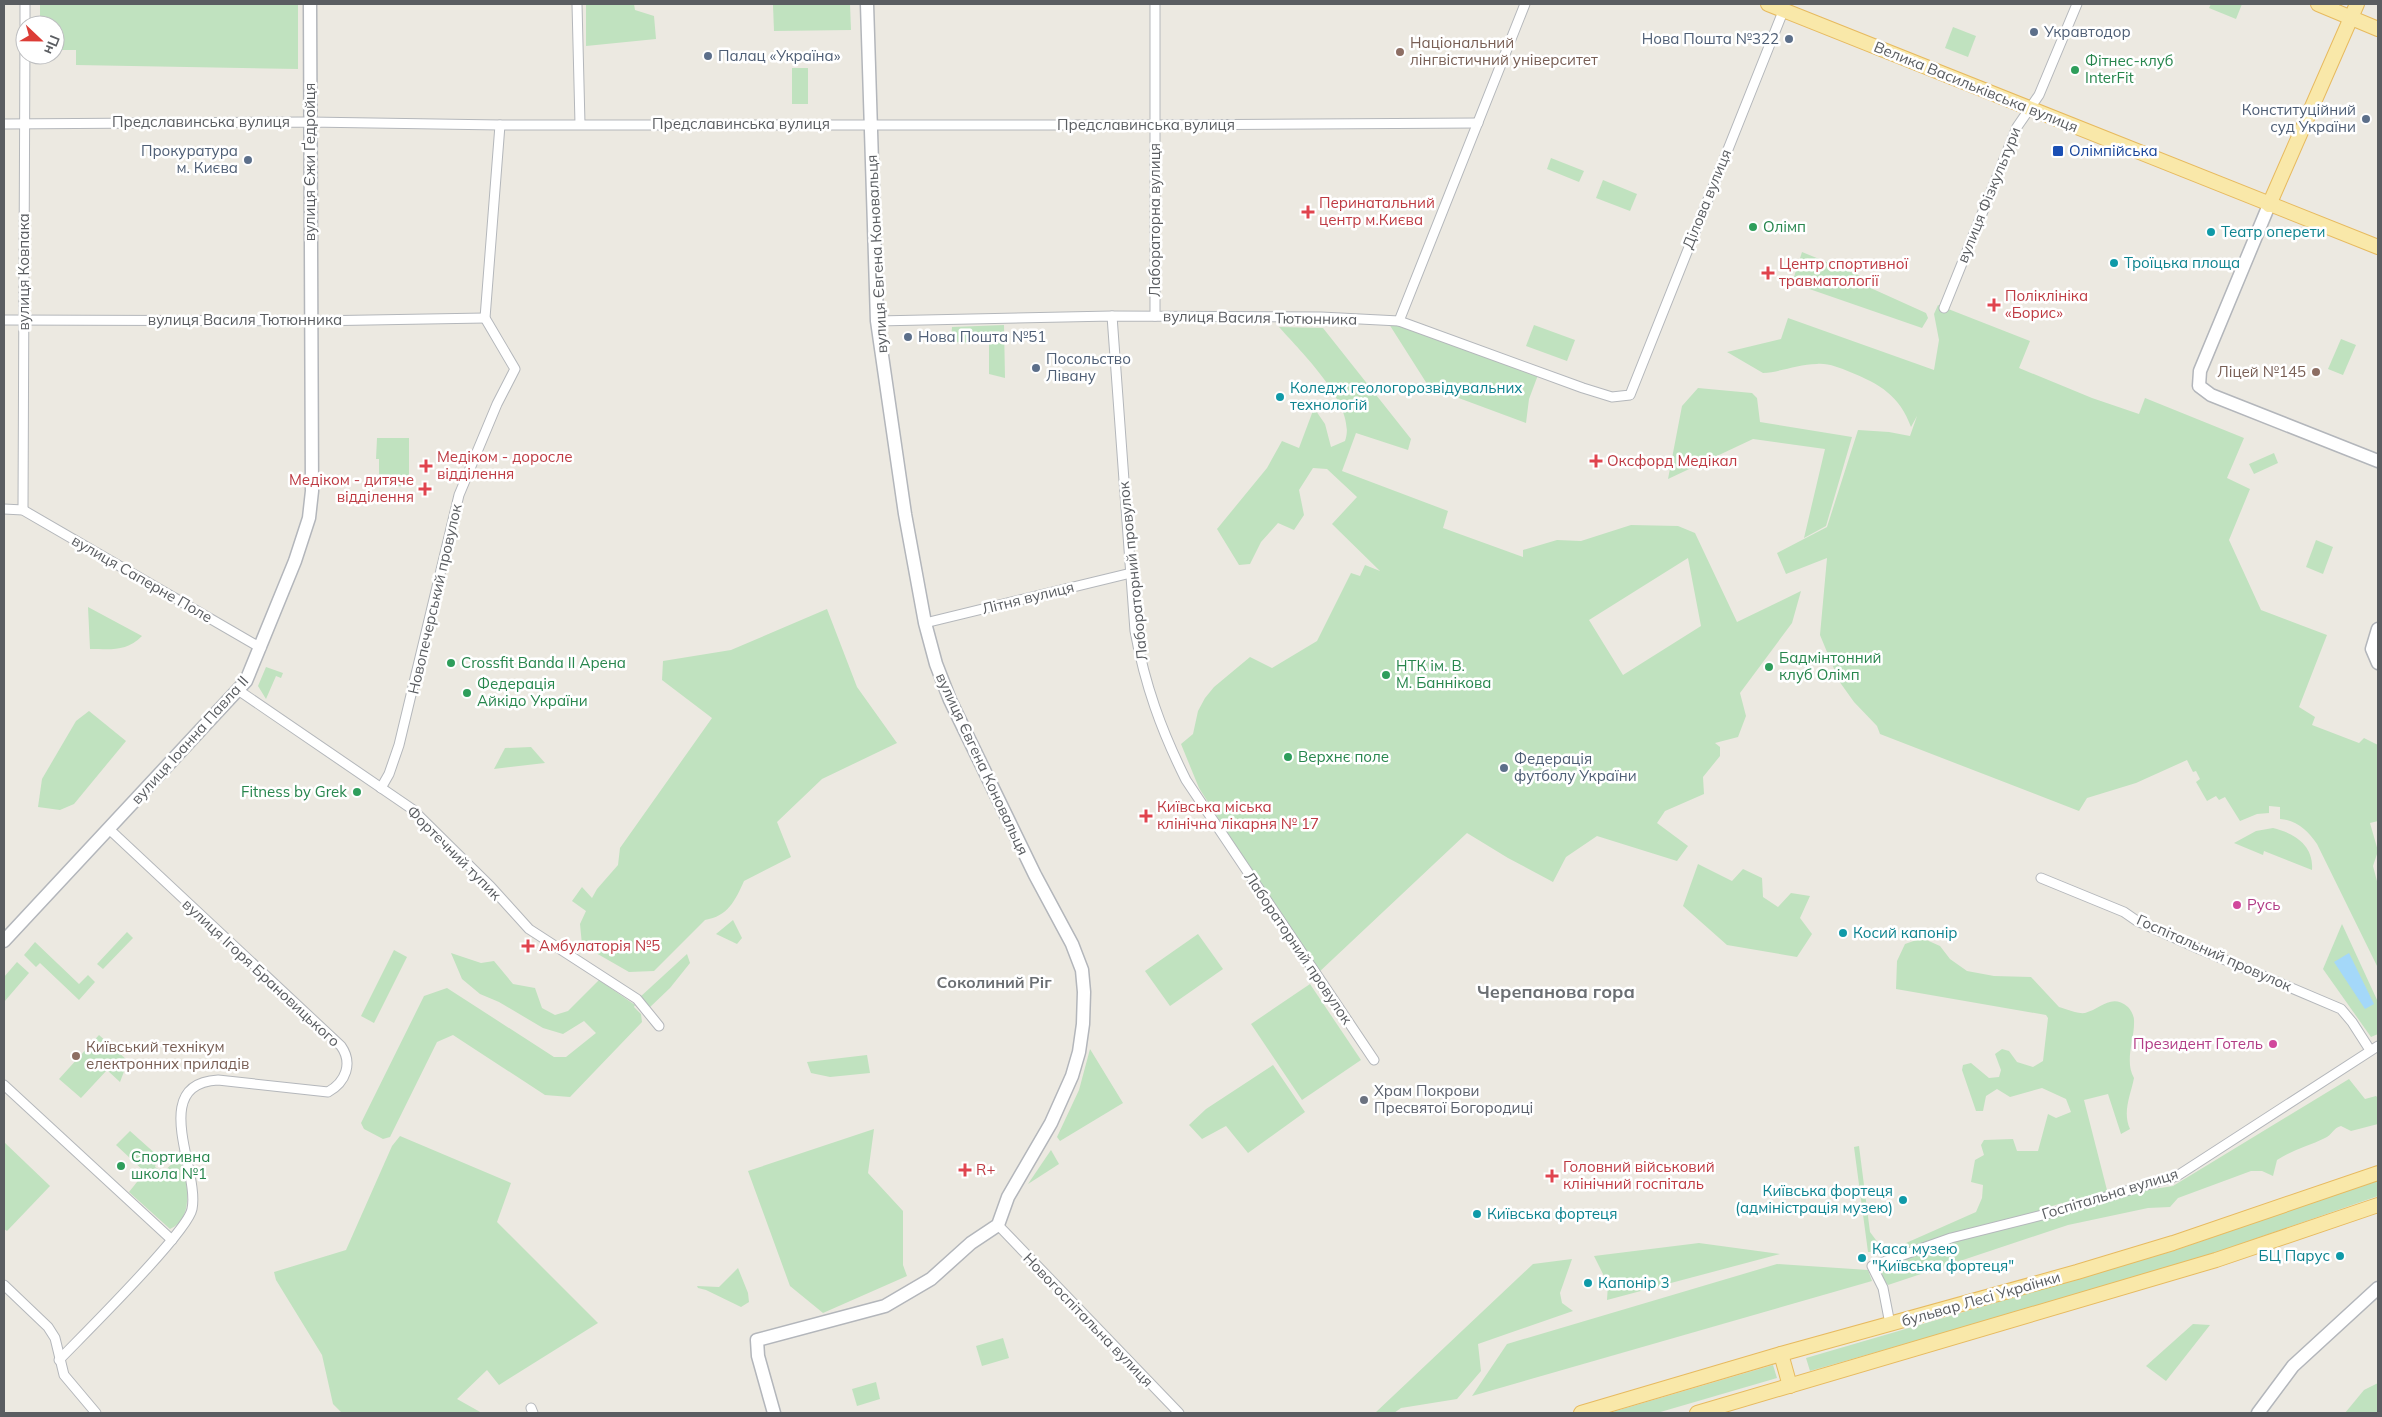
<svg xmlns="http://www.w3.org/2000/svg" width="2382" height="1417" font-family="Mulish,sans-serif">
<rect width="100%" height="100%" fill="#ece9e1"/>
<g fill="#c0e2bf" fill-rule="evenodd">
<path d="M40 4H298V69L76 65V50H55V25H40Z"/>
<path d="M586 4H634L635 10 654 16 656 39 586 46Z"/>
<path d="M775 4H850L851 30 774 31 773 5Z"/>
<path d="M2211 4H2242L2236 19 2209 8Z"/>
<path d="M1953 27 1976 36 1968 57 1945 48Z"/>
<rect x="792" y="68" width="16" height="36"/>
<path d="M1551 158 1584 171 1579 182 1547 169Z"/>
<path d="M1603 180 1637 194 1630 211 1596 198Z"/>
<path d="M1802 252 1861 276 1864 285 1926 313 1928 318 1922 328 1792 283Z"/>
<path d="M1938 305 2030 341 2019 368 2092 398 2139 414 2145 398 2244 438 2227 478 2250 489 2229 540 2261 610 2327 635 2299 707 2315 717 2312 725 2359 743 2364 738 2378 745V821L2370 823 2378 851 2373 866 2378 885V968L2317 844C2308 831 2297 820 2280 819V807L2269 806V813L2257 814 2240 821 2225 797 2219 800 2216 796 2207 801 2196 782 2200 779 2196 771 2193 772 2187 760 2136 783 2087 798 2079 811 1880 734 1877 726 1854 702 1839 681 1820 635 1827 558 1786 574 1777 553 1827 527 1858 430 1889 432 1910 436 1917 416 1911 427C1900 396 1880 384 1850 372 1840 368 1828 363 1817 364 1798 364 1781 372 1763 373L1727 352 1781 339 1788 318 1934 370 1939 340 1934 314Z"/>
<path d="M1389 324 1401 325 1538 375 1529 399 1526 423 1429 387Z"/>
<path d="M1004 325 1005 378 989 374V343L951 342 952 327Z"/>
<path d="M1534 325 1575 340 1567 361 1526 346Z"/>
<path d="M1279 327 1323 328 1411 439 1408 450 1356 433 1342 471 1448 511 1443 528 1523 557V550L1557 540 1581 541 1631 525 1678 526 1695 533 1737 622 1801 591 1792 623 1740 693 1746 716 1738 737 1715 743 1720 747V756L1703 777 1704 794 1665 811 1657 823 1688 846 1677 861 1597 836 1566 857 1553 882 1508 858 1467 833 1317 974 1199 788 1181 744 1193 734 1198 711 1205 698 1214 687 1250 657 1272 668 1317 641 1351 573 1360 576 1365 565 1380 571 1332 524 1357 497 1327 469 1313 468 1299 490 1304 515 1294 530 1278 523 1261 542 1250 564 1239 565 1217 529 1267 468 1282 441 1299 448 1314 408 1325 424 1331 447 1345 441C1358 406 1300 351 1279 327ZM1688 558 1701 626 1623 675 1589 620Z"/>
<path d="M2341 339 2356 345 2343 375 2328 369Z"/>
<path d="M1698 388 1752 393 1757 398 1760 422 1852 437 1826 526 1804 538 1825 449 1753 439 1668 479 1682 406Z"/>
<path d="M377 438H409V486H379V459H376Z"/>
<path d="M2274 453 2278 463 2254 474 2249 464Z"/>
<path d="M2316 540 2333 547 2323 574 2306 567Z"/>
<path d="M88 607 142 636C126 652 112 649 90 649Z"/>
<path d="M827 609 857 687 897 743 822 779 777 822 791 857 744 881C735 901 728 916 705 920L654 971 629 972 582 945 580 924 586 911 572 901 582 887 592 898 597 889 618 865 620 848 712 718 662 680 663 661 731 650Z"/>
<path d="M266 667 283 673 281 678 276 676 266 699 258 686Z"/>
<path d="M89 711 126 741 74 804 60 810 38 807 42 779 76 721Z"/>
<path d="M531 747 545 763 494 769 505 748Z"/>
<path d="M2273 828C2294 833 2314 845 2312 870L2264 851 2263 855 2234 843 2256 831Z"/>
<path d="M1698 864 1732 881 1743 869 1762 878 1763 897 1778 907 1791 893 1810 896 1800 918 1812 934 1797 957 1727 945 1683 906Z"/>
<path d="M733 920 742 938 737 944 716 934Z"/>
<path d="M2342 924 2378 1002V1034L2371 1037 2323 969Z"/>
<path d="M127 932 133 938 103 969 97 964Z"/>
<path d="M1198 934 1223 969 1170 1006 1145 971Z"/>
<path d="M1922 938 1940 946 1950 959 1967 971 1994 976 2031 977 2059 1007C2066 1009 2078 1014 2085 1013 2101 1009 2111 993 2128 1007 2131 1010 2134 1016 2134 1020 2135 1039 2124 1061 2134 1078 2131 1094 2122 1112 2130 1129L2121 1134 2108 1094 2084 1100 2108 1194 2063 1207 2062 1203 2049 1207 2050 1210 1894 1256 1893 1252 1906 1243 1976 1212 1982 1198 1983 1185 1971 1182 1975 1160 1984 1155 1981 1145 1984 1140 2013 1139 2017 1151H2038L2048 1114 2056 1118 2071 1112 2066 1099 2042 1088 2010 1097 1997 1089 1986 1096 1983 1111H1976L1962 1070 1963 1065 1971 1063 1989 1078 1999 1077 2001 1070 1995 1054 2002 1049 2009 1051 2017 1062 2033 1067 2043 1061 2048 1018 2046 1015 1896 989 1897 961 1905 944Z"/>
<path d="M35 942 79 984 88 975 95 982 79 1000 40 963 36 967 24 955Z"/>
<path d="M394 950 407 957 374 1023 361 1016Z"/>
<path d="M451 953 481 963 494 961 513 984 535 988 542 1008 555 1015 568 1011 599 980 635 1005 634 1007 641 1014 642 1022 570 1097 545 1095 453 1035 437 1042 390 1137 383 1139 364 1129 361 1123 424 996 447 988 554 1057H566L596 1033 584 1021 563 1034 543 1028 499 1002 480 994 462 979Z"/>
<path d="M687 954 690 963 670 988 648 1009 639 998Z"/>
<path d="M17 962 29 973 4 1002V977Z"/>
<path d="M1310 984 1361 1060 1302 1100 1251 1024Z"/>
<path d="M99 1035 128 1061 120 1082 107 1070 81 1098 59 1079Z"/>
<path d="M1090 1049 1123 1103 1060 1141 1057 1137 1079 1090Z"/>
<path d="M867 1055 870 1073 830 1077 811 1073 807 1062Z"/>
<path d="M1273 1065 1305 1112 1248 1153 1226 1126 1202 1139 1189 1125 1206 1109Z"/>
<path d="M2349 1079 2365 1099 2376 1096 2378 1098V1124L2351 1131 2341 1126C2333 1128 2332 1135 2325 1138 2309 1146 2292 1150 2277 1160L2273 1176 2262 1171H2251L2178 1198 2170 1207 2148 1208 2068 1225 1888 1285 1883 1279 1881 1267 1950 1242 2148 1190 2173 1186Z"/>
<path d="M874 1129 868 1173 903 1211V1265L907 1276 823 1313 790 1286 748 1171Z"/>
<path d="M130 1131 158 1156 155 1167 163 1172 182 1155C185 1178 197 1217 170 1229L129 1192 145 1172 116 1145Z"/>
<path d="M400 1136 511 1183 497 1222 598 1323 499 1385 487 1370 457 1399 482 1413H342L333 1404 322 1355 276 1280 274 1272 346 1250 392 1146Z"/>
<path d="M4 1142 50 1186 7 1231 4 1229Z"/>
<path d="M1859 1146 1870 1232 1879 1244 1875 1252H1868L1854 1147Z"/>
<path d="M1051 1150 1059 1164 1028 1184Z"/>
<path d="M2378 1180V1196L2174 1267 1810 1371 1806 1358 2173 1251Z"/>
<path d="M1699 1243 1780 1254 1607 1300 1608 1284 1594 1256Z"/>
<path d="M1572 1259 1560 1293 1562 1303 1573 1311 1478 1344 1481 1371 1457 1399 1401 1408 1394 1413H1375L1533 1264Z"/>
<path d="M1777 1264 1868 1270 1872 1281 1472 1396 1507 1344Z"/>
<path d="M738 1268 748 1293 749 1302 741 1307 706 1290 698 1288 697 1286 719 1287Z"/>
<path d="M2193 1324 2210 1325 2166 1381 2146 1366Z"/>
<path d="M1003 1338 1009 1358 982 1366 976 1346Z"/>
<path d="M1773 1365 1777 1378 1657 1413H1609Z"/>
<path d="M876 1382 880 1399 857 1406 852 1389Z"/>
<path d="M2378 1383V1413H2345L2364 1390Z"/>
</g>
<path fill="#a4d8f9" d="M2349 953 2374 1004 2365 1009 2334 962Z"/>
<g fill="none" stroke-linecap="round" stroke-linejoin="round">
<defs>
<g id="street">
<path d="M577 4 580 124"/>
<path d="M1155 4V316"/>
<path d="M25 25V4"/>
<path d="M4 124 309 122 500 125H1152L1478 123"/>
<path d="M1944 308 2017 127 2039 95 2077 4"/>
<path d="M1112 316 1135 631C1145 685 1161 730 1186 780L1374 1060"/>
<path d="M4 320 312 321 485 318"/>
<path d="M877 321 1112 316 1321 317 1399 321 1583 388 1612 397 1630 395 1784 9"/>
<path d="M1399 321 1525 4"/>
<path d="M4 509 23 510 261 648"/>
<path d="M23 510 25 33"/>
<path d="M925 623 1131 573"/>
<path d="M238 690 412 809 491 887 529 929 637 999 659 1026"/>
<path d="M381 788 389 774 399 745 459 495 497 404 515 369 485 318 500 125"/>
<path d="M2041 878 2124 912 2137 921 2197 948 2341 1009 2352 1022 2370 1050"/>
<path d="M4 1085 172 1240"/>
<path d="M998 1225 1179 1413"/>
<path d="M4 1285 48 1327 55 1338 64 1375 96 1413"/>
<path d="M1890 1324 1883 1288 1872 1266 1951 1238 2058 1211 2177 1176 2378 1046"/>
<path d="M59 1360C81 1337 188 1232 192 1209 200 1171 148 1084 218 1080L328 1092C346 1082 353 1063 341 1046L109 829"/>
<path d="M531 1408 533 1413"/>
</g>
<g id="secondary">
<path d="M2269 205 2200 371 2199 386 2211 395 2378 461"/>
<path d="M2378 629 2372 649 2378 663"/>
<path d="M4 941 246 681 295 561 309 518 312 491 310 4"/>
<path d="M774 1413 758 1356 757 1340 885 1306 931 1279 971 1243 998 1225 1008 1197 1051 1123 1072 1076 1079 1052 1083 1024 1084 992 1082 970 1072 944 1035 875 950 700 936 664 925 623 905 514 877 321 867 4"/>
<path d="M2258 1413 2293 1366 2378 1288"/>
</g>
<g id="primary">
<path d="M1768 4 2378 247"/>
<path d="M2318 4 2378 29"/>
<path d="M2269 205 2357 4"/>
<path d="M1781 1354 1790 1386"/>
<path d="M1581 1413 1781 1354 2077 1272 2173 1243 2378 1173"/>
<path d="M1697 1413 2216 1260 2378 1205"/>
</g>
</defs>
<use href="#street" stroke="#b4b7bb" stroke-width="11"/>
<use href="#secondary" stroke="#b3b6bb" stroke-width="15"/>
<use href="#primary" stroke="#e7ba5f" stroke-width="16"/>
<use href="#street" stroke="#fff" stroke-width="9"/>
<use href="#secondary" stroke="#fff" stroke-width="12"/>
<use href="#primary" stroke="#f9e8a9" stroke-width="14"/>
</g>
<g fill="#5c6f8a" stroke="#fff" stroke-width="2">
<circle cx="2034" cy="32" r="5"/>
<circle cx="1789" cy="39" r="5"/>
<circle cx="708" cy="56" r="5"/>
<circle cx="2366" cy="119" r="5"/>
<circle cx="248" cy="160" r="5"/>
<circle cx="908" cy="337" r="5"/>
<circle cx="1036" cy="368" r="5"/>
<circle cx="1504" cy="768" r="5"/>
</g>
<g fill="#8d6e63" stroke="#fff" stroke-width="2">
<circle cx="1400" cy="52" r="5"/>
<circle cx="2316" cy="372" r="5"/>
<circle cx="76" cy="1056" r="5"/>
</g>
<g fill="#2e9e5b" stroke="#fff" stroke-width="2">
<circle cx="2075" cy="70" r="5"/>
<circle cx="1753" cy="227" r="5"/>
<circle cx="451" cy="663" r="5"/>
<circle cx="1769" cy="667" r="5"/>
<circle cx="1386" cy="675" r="5"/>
<circle cx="467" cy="693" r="5"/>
<circle cx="1288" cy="757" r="5"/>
<circle cx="357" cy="792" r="5"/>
<circle cx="121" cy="1166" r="5"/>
</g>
<rect fill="#1a4fb4" stroke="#fff" stroke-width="2" x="2052" y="145" width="12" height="12" rx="2.5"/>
<g fill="#e0444e" stroke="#fff" stroke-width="2">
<path d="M1305.5 204.5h5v5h5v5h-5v5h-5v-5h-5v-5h5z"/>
<path d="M1765.5 265.5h5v5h5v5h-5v5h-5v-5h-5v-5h5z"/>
<path d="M1991.5 297.5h5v5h5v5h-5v5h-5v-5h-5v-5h5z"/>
<path d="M1593.5 453.5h5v5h5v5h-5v5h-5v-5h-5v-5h5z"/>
<path d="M423.5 458.5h5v5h5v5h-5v5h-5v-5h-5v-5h5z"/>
<path d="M422.5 481.5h5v5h5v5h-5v5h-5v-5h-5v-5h5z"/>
<path d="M1143.5 808.5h5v5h5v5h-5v5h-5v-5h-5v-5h5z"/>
<path d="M525.5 938.5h5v5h5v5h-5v5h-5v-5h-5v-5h5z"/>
<path d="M962.5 1162.5h5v5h5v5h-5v5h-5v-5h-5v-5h5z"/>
<path d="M1549.5 1168.5h5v5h5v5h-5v5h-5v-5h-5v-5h5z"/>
</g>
<g fill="#0f9aa8" stroke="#fff" stroke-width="2">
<circle cx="2211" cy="232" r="5"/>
<circle cx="2114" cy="263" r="5"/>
<circle cx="1280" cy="397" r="5"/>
<circle cx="1843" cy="933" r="5"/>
<circle cx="1903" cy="1200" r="5"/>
<circle cx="1477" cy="1214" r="5"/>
<circle cx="2340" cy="1256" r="5"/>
<circle cx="1862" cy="1258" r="5"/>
<circle cx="1588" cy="1283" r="5"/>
</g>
<g fill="#d1479c" stroke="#fff" stroke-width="2">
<circle cx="2237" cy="905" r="5"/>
<circle cx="2273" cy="1044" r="5"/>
</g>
<circle fill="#6b7280" stroke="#fff" stroke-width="2" cx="1364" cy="1100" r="5"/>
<g text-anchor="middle" stroke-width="5" stroke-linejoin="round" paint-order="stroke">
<g font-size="15" fill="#4e5e75" stroke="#fff" text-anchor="start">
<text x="2044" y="37">Укравтодор</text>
<text x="1779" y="44" text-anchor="end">Нова Пошта №322</text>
<text x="718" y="61">Палац «Україна»</text>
<text x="2356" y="115" text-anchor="end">Конституційний<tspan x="2356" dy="17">суд України</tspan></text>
<text x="238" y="156" text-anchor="end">Прокуратура<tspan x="238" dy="17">м. Києва</tspan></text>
<text x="918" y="342">Нова Пошта №51</text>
<text x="1046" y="364">Посольство<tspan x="1046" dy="17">Лівану</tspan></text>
<text x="1514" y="764">Федерація<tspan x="1514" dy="17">футболу України</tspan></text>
</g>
<g font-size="15" fill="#785e54" stroke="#fff" text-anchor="start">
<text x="1410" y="48">Національний<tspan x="1410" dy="17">лінгвістичний університет</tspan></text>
<text x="2306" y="377" text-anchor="end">Ліцей №145</text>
<text x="86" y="1052">Київський технікум<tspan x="86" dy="17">електронних приладів</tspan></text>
</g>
<g font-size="15" fill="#27864d" stroke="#fff" text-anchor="start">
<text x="2085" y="66">Фітнес-клуб<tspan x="2085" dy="17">InterFit</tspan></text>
<text x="1763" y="232">Олімп</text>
<text x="1779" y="663">Бадмінтонний<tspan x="1779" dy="17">клуб Олімп</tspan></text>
<text x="461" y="668">Crossfit Banda II Арена</text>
<text x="1396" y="671">НТК ім. В.<tspan x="1396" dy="17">М. Баннікова</tspan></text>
<text x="477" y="689">Федерація<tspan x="477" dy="17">Айкідо України</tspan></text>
<text x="1298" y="762">Верхнє поле</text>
<text x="347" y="797" text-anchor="end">Fitness by Grek</text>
<text x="131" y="1162">Спортивна<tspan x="131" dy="17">школа №1</tspan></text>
</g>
<g font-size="15" fill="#5a5d61" stroke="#fff">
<text transform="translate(1976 87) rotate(22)" y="5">Велика Васильківська вулиця</text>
<text x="201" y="127">Предславинська вулиця</text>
<text x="741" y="129">Предславинська вулиця</text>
<text x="1146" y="130">Предславинська вулиця</text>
<text transform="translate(310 162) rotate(-90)" y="5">вулиця Єжи Ґедройця</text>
<text transform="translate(1989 195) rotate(-68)" y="5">вулиця Фізкультури</text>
<text transform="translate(1707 199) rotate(-68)" y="5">Ділова вулиця</text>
<text transform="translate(1155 220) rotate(-90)" y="5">Лабораторна вулиця</text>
<text transform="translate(877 254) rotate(-93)" y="5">вулиця Євгена Коновальця</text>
<text transform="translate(24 272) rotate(-90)" y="5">вулиця Ковпака</text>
<text transform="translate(1260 318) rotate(1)" y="5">вулиця Василя Тютюнника</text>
<text x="245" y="325">вулиця Василя Тютюнника</text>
<text transform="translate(1133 571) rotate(-96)" y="5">Лабораторний провулок</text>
<text transform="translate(142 579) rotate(30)" y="5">вулиця Саперне Поле</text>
<text transform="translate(1028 598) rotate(-14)" y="5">Літня вулиця</text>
<text transform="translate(435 599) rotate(-77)" y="5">Новопечерський провулок</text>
<text transform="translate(190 740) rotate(-48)" y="5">вулиця Іоанна Павла II</text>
<text transform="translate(982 764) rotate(65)" y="5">вулиця Євгена Коновальця</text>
<text transform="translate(454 853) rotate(45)" y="5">Фортечний тупик</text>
<text transform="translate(1298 948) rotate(56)" y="5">Лабораторний провулок</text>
<text transform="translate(2214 953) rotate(24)" y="5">Госпітальний провулок</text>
<text transform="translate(261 973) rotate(43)" y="5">вулиця Ігоря Брановицького</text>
<text transform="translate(2110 1194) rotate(-17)" y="5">Госпітальна вулиця</text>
<text transform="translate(1981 1299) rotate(-16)" y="5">бульвар Лесі Українки</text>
<text transform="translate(1088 1320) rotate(46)" y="5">Новогоспітальна вулиця</text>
</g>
<g font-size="15" fill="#164399" stroke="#fff" text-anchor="start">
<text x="2069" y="156">Олімпійська</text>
</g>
<g font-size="15" fill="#be3a42" stroke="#fff" text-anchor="start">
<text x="1319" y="208">Перинатальний<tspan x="1319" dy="17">центр м.Києва</tspan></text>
<text x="1779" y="269">Центр спортивної<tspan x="1779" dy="17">травматології</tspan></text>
<text x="2005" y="301">Поліклініка<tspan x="2005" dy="17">«Борис»</tspan></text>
<text x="437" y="462">Медіком - доросле<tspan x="437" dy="17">відділення</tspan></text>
<text x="1607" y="466">Оксфорд Медікал</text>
<text x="414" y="485" text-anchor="end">Медіком - дитяче<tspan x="414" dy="17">відділення</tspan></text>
<text x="1157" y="812">Київська міська<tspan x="1157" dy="17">клінічна лікарня № 17</tspan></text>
<text x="539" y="951">Амбулаторія №5</text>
<text x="1563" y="1172">Головний військовий<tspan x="1563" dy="17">клінічний госпіталь</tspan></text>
<text x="976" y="1175">R+</text>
</g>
<g font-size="15" fill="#0d838f" stroke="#fff" text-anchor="start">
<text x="2221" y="237">Театр оперети</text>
<text x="2124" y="268">Троїцька площа</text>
<text x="1290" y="393">Коледж геологорозвідувальних<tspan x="1290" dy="17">технологій</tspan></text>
<text x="1853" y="938">Косий капонір</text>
<text x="1893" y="1196" text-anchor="end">Київська фортеця<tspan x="1893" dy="17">(адміністрація музею)</tspan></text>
<text x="1487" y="1219">Київська фортеця</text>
<text x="1872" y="1254">Каса музею<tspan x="1872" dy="17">"Київська фортеця"</tspan></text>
<text x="2330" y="1261" text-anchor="end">БЦ Парус</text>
<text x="1598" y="1288">Капонір 3</text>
</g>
<g font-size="15" fill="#b23c85" stroke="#fff" text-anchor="start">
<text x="2247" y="910">Русь</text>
<text x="2263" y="1049" text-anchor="end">Президент Готель</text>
</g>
<g font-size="15" fill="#5b616d" stroke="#fff" text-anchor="start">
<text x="1374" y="1096">Храм Покрови<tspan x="1374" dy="17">Пресвятої Богородиці</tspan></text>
</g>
<g font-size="16" font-weight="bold" fill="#6b6f73" stroke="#fff">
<text x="994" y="988">Соколиний Ріг</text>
</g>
<g font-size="18" font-weight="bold" fill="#6b6f73" stroke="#fff">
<text x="1556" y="998">Черепанова гора</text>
</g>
</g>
<rect width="2382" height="1417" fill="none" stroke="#5a5d61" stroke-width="10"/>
<g transform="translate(40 40) rotate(112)"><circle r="24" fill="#ffffff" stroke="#bdbec0"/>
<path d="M0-4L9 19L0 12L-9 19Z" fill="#dc3c36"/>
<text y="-8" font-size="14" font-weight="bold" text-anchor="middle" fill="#5a5d61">Пн</text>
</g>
</svg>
